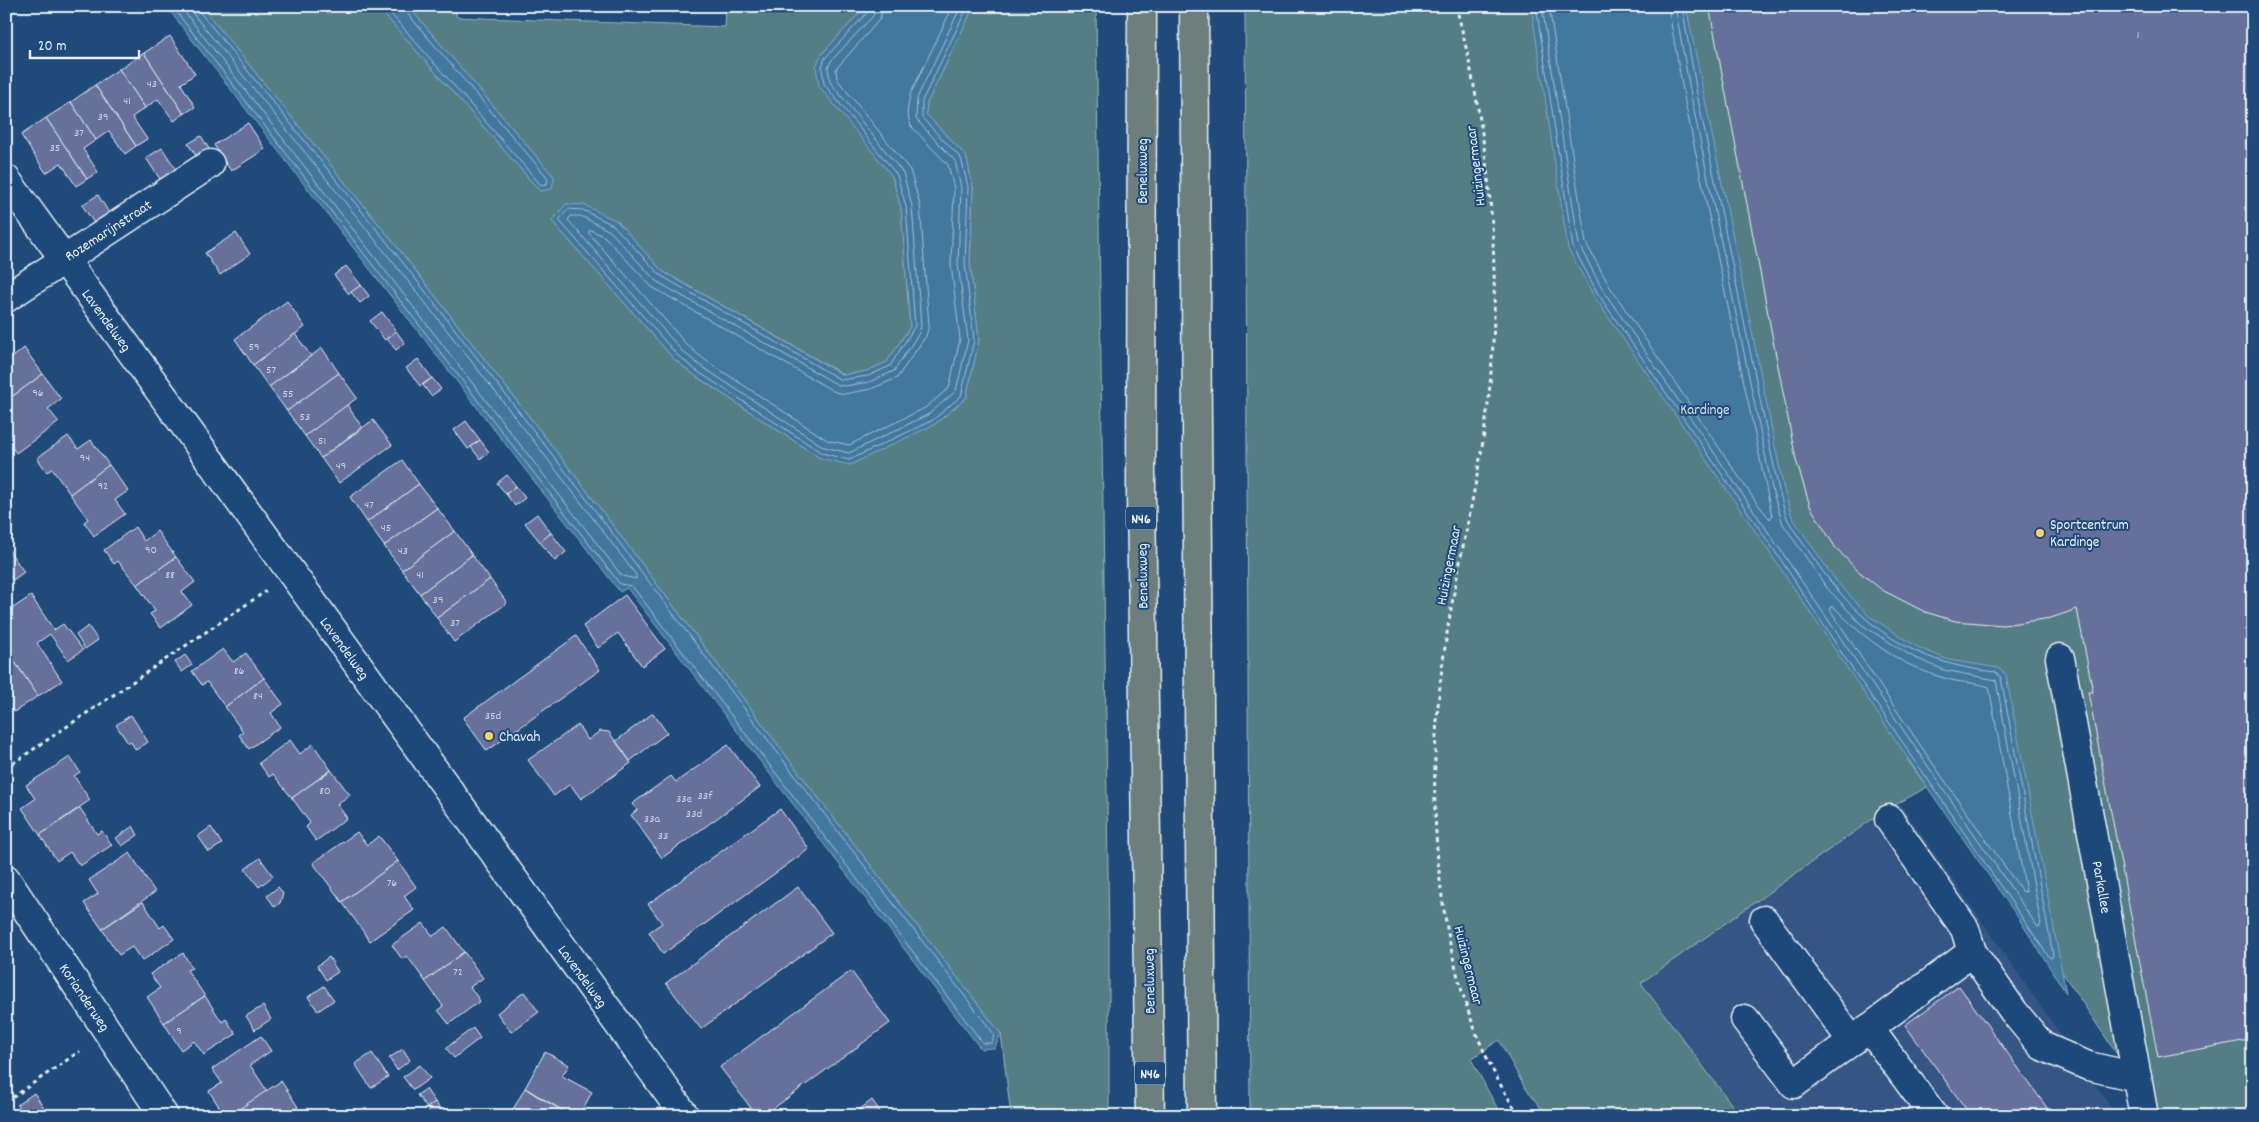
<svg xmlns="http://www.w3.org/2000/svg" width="2259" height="1122" font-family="Dekko,sans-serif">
<rect width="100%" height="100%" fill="#1f4a7a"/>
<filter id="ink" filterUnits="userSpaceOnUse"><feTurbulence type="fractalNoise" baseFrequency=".02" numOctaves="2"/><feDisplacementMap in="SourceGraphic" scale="10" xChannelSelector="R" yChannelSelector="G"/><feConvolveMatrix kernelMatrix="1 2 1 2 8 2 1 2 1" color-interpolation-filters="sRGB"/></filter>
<g filter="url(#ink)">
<path fill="#345584" d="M1892 792 2117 1116H1703L1624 984Z"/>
<g fill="#547d84" stroke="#9eb7be">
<path d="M201 6H377L540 191 554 177 408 6H456V17L725 27 726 6H866L821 55 857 132 892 176 901 208 910 327 887 362 867 371 844 375 662 271 617 221H552L674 359 694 375 820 458 935 424 966 398 979 340 970 263 973 187 966 156 926 114 927 103 974 6H1096L1109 941V1116H1011L1001 1034 806 782 583 486 390 238Z"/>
<path d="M1245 6H2253V1116H2158L1916 753 1907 759 1927 787 1881 813 1641 983 1740 1116H1547L1524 1086 1499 1040 1471 1059 1495 1104 1504 1116H1250Z"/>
</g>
<g fill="#42779e" stroke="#84a8c2">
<path d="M166 6H201L390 238 583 486 806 782 1001 1034 995 1048 981 1049 627 588 620 592Z"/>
<path d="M377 6H408L554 177 552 189 540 191Z"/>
<path d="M866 6H974L927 103 926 114 966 156 973 187 970 263 979 340 966 398 935 424 850 465 820 458 694 375 674 359 552 221 566 204 584 205 617 221 662 271 843 375 867 371 887 362 910 327 901 208 892 176 819 86 816 66 821 55Z"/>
<path d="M1531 6H1686L1784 490 1792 517 1836 581 1869 616 1919 648 1949 660 1998 668 2006 675 2066 993 2019 919 1927 787 1783 572 1594 296 1568 249Z"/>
</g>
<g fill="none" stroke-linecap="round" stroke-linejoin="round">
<g stroke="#a6c0d4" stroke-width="1">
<path d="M172 6 620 584 632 586 983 1043H992L994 1034 802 785 579 489 386 241 199 11 198 6"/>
<path d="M180 6 622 576 636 579V575C493 385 344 200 194 15L192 6"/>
<path d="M384 6 541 185 547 184 548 178 406 12 404 6"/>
<path d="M870 6 868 12 825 58 822 67 824 84 897 175 906 207 915 326 890 366 868 376 841 380 660 275 613 225 583 210 568 209 559 220 677 355 697 371 822 453 849 460 933 420 961 396 974 340 965 263 968 187 961 158 922 118V101L968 6"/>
<path d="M876 6 873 16 831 61 828 68 830 82 903 173 912 206 921 326 919 333 894 371 869 382 845 386 838 385 656 281 610 231 581 216H571L568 220 682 351 701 366 824 447 849 453 929 414 956 391 968 340 958 264 961 188 955 161 916 119 917 98 961 6"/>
<path d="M883 6 880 19 836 69 837 79 910 170 920 205 929 326 926 336 897 378 871 389 844 394 835 392 652 287 605 237 591 230 588 232 687 345 705 360 827 440 849 445 925 408 949 388 960 339 951 265 954 188 948 165 911 126 907 113 910 95 953 6"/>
<path d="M1536 6 1573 247 1598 294 1787 569 1845 658 2049 957 2052 958 2053 955 2001 678 1996 672C1913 664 1860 626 1814 559 1806 546 1795 534 1788 520 1784 512 1782 500 1779 491L1698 99 1682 6"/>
<path d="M1542 6 1579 245 1603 290 2037 926 2039 927 2041 924 1996 680 1944 670 1913 657 1862 625 1827 588 1783 524 1773 493 1692 101 1675 6"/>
<path d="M1549 6 1586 243 1610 287 1756 502 1770 519 1772 516 1685 102 1668 6"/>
<path d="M1831 607H1834C1864 639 1901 666 1944 678 1958 683 1975 682 1989 687L2026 892 2022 891C1957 799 1892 706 1831 611Z"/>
</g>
</g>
<g fill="#66709b" stroke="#e8f1f8">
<path d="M1709 6H2253V1039L2158 1057 2088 692H2093L2077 609 2051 618 2003 625 1955 621 1925 612 1882 590 1857 570 1835 547 1810 506 1796 460Z"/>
<path d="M170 36 195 74 181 84 195 107 184 114 144 53Z"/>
<path d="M144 53 184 114 174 121 158 99 145 108 119 69Z"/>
<path d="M119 69 145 108 132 117 147 139 136 146 95 85Z"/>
<path d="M95 85 136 146 125 154 109 131 96 140 71 102Z"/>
<path d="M71 102 96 140 83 149 98 172 87 179 46 118Z"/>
<path d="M46 118 87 179 76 186 61 163 46 173 21 135Z"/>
<path d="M248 123 265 149 231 171 214 145Z"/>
<path d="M201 136 211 152 199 160 188 144Z"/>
<path d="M162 148 178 172 162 182 146 158Z"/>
<path d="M98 195 111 216 96 226 82 205Z"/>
<path d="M236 233 250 254 220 275 205 253Z"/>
<path d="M346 266 361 285 349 294 334 275Z"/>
<path d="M361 285 369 296 360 303 351 292Z"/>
<path d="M287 301 305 327 253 365 235 339Z"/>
<path d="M382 312 396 331 385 340 370 321Z"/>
<path d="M396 331 405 343 396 350 387 339Z"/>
<path d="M295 334 311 356 269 387 253 365Z"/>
<path d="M24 348 43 374 6 401V350L12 358Z"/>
<path d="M322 348 339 373 287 411 269 387Z"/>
<path d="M418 359 432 378 420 386 406 368Z"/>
<path d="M339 373 357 398 305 436 287 411Z"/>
<path d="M43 374 61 399 48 409 59 422 16 453 6 439V401Z"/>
<path d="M432 378 441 389 431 396 423 385Z"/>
<path d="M347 405 362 427 321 458 305 436Z"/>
<path d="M373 420 392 445 339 483 321 458Z"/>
<path d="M466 421 480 440 468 449 454 430Z"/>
<path d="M68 436 78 449 91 440 109 465 70 494 52 469 47 472 37 458Z"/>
<path d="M480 440 489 452 480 459 471 447Z"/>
<path d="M402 460 419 484 367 522 350 497Z"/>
<path d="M109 465 128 491 115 500 125 514 94 536 84 522 88 519 70 494Z"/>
<path d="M507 475 516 486 506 494 497 483Z"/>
<path d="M419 484 437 508 384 546 367 522Z"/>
<path d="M516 486 525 498 515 506 506 494Z"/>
<path d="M437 508 455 531 402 570 384 546Z"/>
<path d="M537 514 551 533 540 542 525 523Z"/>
<path d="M135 527 144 541 157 531 176 557 137 585 118 561 114 564 104 550Z"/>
<path d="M455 531 472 555 420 594 402 570Z"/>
<path d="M551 533 566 552 555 561 540 542Z"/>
<path d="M6 546 24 572 13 580 6 571Z"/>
<path d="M472 555 490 579 437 618 420 594Z"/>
<path d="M176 557 195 582 182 592 192 605 161 628 150 614 155 611 137 585Z"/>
<path d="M490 579 507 603 454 642 437 618Z"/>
<path d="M625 595 665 649 642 666 618 633 598 648 583 626Z"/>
<path d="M31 596 54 630 63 624 83 650 68 660 50 634 37 643 62 681 38 696 6 649V610L7 612Z"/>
<path d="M88 626 98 640 85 649 76 635Z"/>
<path d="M576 636 600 670 487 751 463 718Z"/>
<path d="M6 649 38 696 14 712 6 700Z"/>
<path d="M223 649 233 662 246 653 264 678 225 707 207 682 202 685 192 671Z"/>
<path d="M185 655 192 665 182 672 175 662Z"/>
<path d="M264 678 283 704 271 713 280 727 249 749 239 735 243 732 225 707Z"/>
<path d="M653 713 667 733 630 761 616 741Z"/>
<path d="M131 715 148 742 136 750 130 741 128 743 116 725Z"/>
<path d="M578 725 588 740 600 731 609 732 631 763 581 799 570 784 554 796 528 760Z"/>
<path d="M290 740 300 754 313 744 331 770 292 798 273 774 269 777 259 763Z"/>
<path d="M728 745 760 787 662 858 631 815 637 810 632 804 671 776 676 782Z"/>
<path d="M70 757 80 772 74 776 90 800 40 835 22 808 35 799 26 785Z"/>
<path d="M331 770 350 795 337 804 347 818 316 841 306 827 310 823 292 798Z"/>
<path d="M80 808 97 834 102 831 112 845 80 866 70 852 57 861 40 835Z"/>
<path d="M780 809 809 849 663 954 649 932 662 923 648 904Z"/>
<path d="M133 826 138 835 122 846 116 838Z"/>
<path d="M211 827 222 844 209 852 198 836Z"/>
<path d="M357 832 367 845 379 836 398 861 342 902 313 863Z"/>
<path d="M130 853 155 892 102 929 84 903 98 894 89 880Z"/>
<path d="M260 858 273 876 259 887 245 869Z"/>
<path d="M398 861 416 887 404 896 414 910 370 941 342 902Z"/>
<path d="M278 887 283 893 280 903 275 907 267 896Z"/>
<path d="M798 887 832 933 701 1029 666 983Z"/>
<path d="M143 902 160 928 164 925 174 939 142 961 132 947 119 955 102 929Z"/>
<path d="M423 923 433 936 446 927 464 952 425 981 407 956 402 959 392 945Z"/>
<path d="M464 952 483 978 470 987 480 1001 449 1024 438 1010 443 1006 425 981Z"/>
<path d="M183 953 192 968 187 970 205 996 164 1023 147 997 160 988 150 974Z"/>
<path d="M329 957 338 972 326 980 317 966Z"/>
<path d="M851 971 890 1023 763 1116H757L720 1067Z"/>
<path d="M324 986 334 1000 318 1011 308 997Z"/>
<path d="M1959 986 2053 1116H1971L1905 1025Z"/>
<path d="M524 992 539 1012 511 1032 497 1013Z"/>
<path d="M205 996 222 1022 226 1019 236 1034 204 1055 194 1041 181 1050 164 1023Z"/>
<path d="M263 1006 271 1019 255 1030 246 1016Z"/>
<path d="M473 1028 480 1038 454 1058 446 1048Z"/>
<path d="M261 1036 271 1051 250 1065 267 1091 229 1116H225L209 1091 222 1083 212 1069Z"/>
<path d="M403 1049 410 1060 397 1070 389 1058Z"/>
<path d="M545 1052 569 1065 562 1076 592 1092 579 1116H572L525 1088Z"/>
<path d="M372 1053 388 1077 371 1088 355 1064Z"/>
<path d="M420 1065 430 1078 413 1090 403 1077Z"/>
<path d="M281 1081 298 1107 288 1114 289 1116H229Z"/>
<path d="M525 1088 537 1096 572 1116 510 1115Z"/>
<path d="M426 1089 435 1102 427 1108 417 1095Z"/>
<path d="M34 1093 49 1115 48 1116H25L17 1105Z"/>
<path d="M872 1100 883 1116H851Z"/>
<path d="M435 1102 445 1115 444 1116H432L427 1108Z"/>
</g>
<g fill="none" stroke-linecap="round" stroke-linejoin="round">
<defs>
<g id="minor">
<path d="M6 179 685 1116"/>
<path d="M6 298 210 164"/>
<path d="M2060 658 2144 1116"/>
<path d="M1889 819 1965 929 1972 952"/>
<path d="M6 879 164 1116"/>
<path d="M1764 920 1852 1041"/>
<path d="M1745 1019 1794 1084 1972 952 2014 1012 2042 1046 2088 1066 2137 1077"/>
<path d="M1869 1028 1934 1116"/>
</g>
<g id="highway">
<path d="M1142 6 1141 495 1150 1116"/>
<path d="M1194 6 1202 1116"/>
</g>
</defs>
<use href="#minor" stroke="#e8f1f8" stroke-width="31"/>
<use href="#highway" stroke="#e8f1f8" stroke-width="31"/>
<g stroke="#e8f1f8" stroke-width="3" stroke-dasharray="4 4" stroke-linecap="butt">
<path d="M1456 6C1488 130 1502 257 1490 384 1482 475 1456 564 1444 654 1423 800 1433 991 1520 1116"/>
<path d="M6 15 18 6"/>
<path d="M6 768 266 591"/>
<path d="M6 1102 80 1051"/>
<path d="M626 1116 638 1107"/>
</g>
<use href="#minor" stroke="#1f4a7a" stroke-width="28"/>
<use href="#highway" stroke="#6d7e7c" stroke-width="28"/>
</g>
</g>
<g fill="#ffd166" stroke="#1f4a7a" stroke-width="2">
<circle cx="2040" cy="533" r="5"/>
<circle cx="489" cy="736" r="5"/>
</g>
<g text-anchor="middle" stroke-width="4" stroke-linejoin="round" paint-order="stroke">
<g font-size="12" fill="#c8d1e1">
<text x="2138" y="38">1</text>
<text x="152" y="87">43</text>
<text x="127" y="104">41</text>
<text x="103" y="120">39</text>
<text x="79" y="136">37</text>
<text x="55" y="151">35</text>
<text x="254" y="350">59</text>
<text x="271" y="373">57</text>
<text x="38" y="396">96</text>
<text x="288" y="397">55</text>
<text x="305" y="420">53</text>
<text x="322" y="444">51</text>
<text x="85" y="461">94</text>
<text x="341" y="469">49</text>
<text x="103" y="489">92</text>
<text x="369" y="508">47</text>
<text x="386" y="531">45</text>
<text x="151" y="553">90</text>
<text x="403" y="554">43</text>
<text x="170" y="578">88</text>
<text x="420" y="578">41</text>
<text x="438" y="603">39</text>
<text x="455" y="626">37</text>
<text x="239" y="674">86</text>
<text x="258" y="699">84</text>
<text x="493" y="719">35d</text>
<text x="325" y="794">80</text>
<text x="705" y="799">33f</text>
<text x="684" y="802">33e</text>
<text x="694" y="817">33d</text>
<text x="652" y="822">33a</text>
<text x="663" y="839">33</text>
<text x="392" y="886">76</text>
<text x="458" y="975">72</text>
<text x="179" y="1034">9</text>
</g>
<g fill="#1f4a7a" stroke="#acbfd2" stroke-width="1">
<rect x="1126" y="506.5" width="30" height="23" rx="4"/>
<rect x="1135" y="1061.5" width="30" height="23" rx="4"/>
</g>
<g font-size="14" font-weight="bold" fill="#e8f1f8">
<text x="1141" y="523">N46</text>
<text x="1150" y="1078">N46</text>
</g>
<g font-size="15" fill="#e8f1f8" stroke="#1f4a7a">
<text transform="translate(1475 166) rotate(-97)" y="5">Huizingermaar</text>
<text transform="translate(1142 171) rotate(-90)" y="5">Beneluxweg</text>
<text transform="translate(108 230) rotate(-33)" y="5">Rozemarijnstraat</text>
<text transform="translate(107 320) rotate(54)" y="5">Lavendelweg</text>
<text transform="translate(1448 565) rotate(-79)" y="5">Huizingermaar</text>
<text transform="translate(1142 576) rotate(-91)" y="5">Beneluxweg</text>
<text transform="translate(345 648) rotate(54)" y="5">Lavendelweg</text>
<text transform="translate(2102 887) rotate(80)" y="5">Parkallee</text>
<text transform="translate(1469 965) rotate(76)" y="5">Huizingermaar</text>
<text transform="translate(583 976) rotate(54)" y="5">Lavendelweg</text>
<text transform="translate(1149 981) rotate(-91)" y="5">Beneluxweg</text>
<text transform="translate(85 997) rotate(56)" y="5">Korianderweg</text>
</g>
<g font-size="15" fill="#d2e0e7" stroke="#1f4a7a">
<text x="1705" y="414">Kardinge</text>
</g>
<g font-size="15" fill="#e8f1f8" stroke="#1f4a7a" text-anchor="start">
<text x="2050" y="529">Sportcentrum<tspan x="2050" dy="17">Kardinge</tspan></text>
<text x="499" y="741">Chavah</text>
</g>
</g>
<rect width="2259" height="1122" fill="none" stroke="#1f4a7a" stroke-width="25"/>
<rect x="12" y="12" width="2234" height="1097" fill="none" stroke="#e8f1f8" stroke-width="2" filter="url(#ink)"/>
<path d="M30 50v8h109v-8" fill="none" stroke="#e8f1f8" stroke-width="2.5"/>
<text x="38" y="50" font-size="15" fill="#e8f1f8" stroke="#1f4a7a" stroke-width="4" paint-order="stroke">20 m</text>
</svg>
